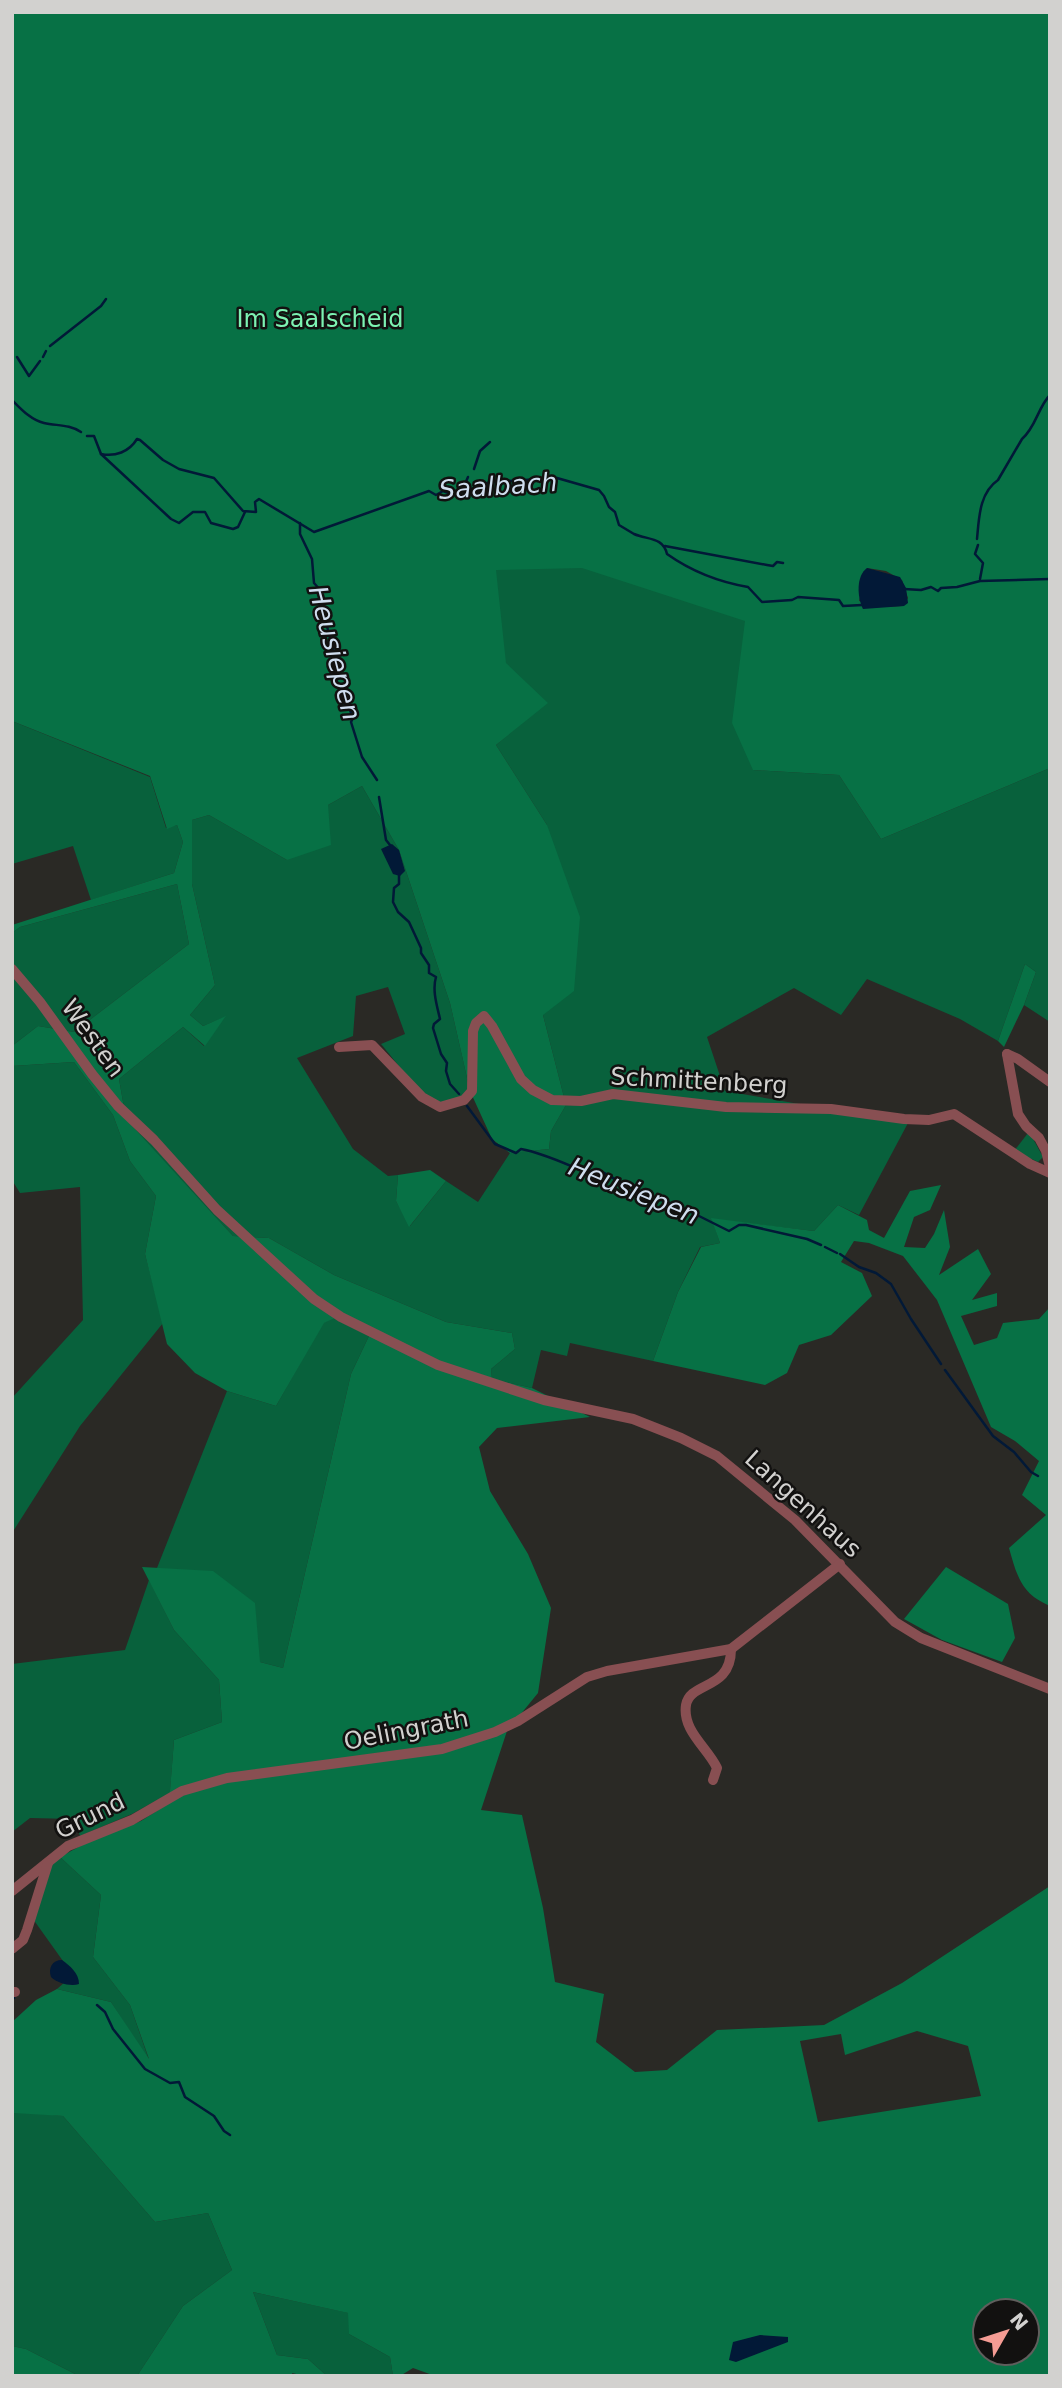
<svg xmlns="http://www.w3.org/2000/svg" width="1062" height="2388" font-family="'DejaVu Sans',sans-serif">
<rect width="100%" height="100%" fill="#2a2925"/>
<g fill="#08613c">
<path d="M12 339 455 482 1050 755 896 750 753 770 839 775 881 839 1050 768V1022L1024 1005 1036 972 1025 964 998 1041 960 1019 867 979 841 1015 794 988 707 1037 725 1091 908 1123 859 1215 838 1205 814 1231 712 1219 720 1243 700 1247 678 1292 653 1361 570 1343 567 1356 541 1350 532 1388 492 1379 491 1369 515 1349 512 1333 446 1322 334 1275 269 1238 233 1236 126 1119 119 1079 183 1027 204 1046 225 1017 203 1026 190 1015 215 985 192 884V820L209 815 287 860 328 805 362 786 399 850 450 1003 470 1091C461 1097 451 1105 440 1102 421 1098 394 1059 381 1044L405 1034 388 987 356 996 353 1036 297 1058 353 1149 388 1176 398 1175 396 1201 410 1226 446 1181 478 1202 510 1153 549 1149 551 1131 566 1105 543 1015 547 825 496 745 538 710Z"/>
<path d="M12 721 150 777 166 828 177 825 183 842 174 873 91 900 73 846 12 864Z"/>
<path d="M177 884 189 944 74 1032 38 1026 12 1046V967L14 965 12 963V933L20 927Z"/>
<path d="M74 1062 113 1115 130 1161 156 1196 145 1254 163 1323 80 1426 12 1533V1398L83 1320 80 1187 20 1193 12 1180V1066Z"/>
<path d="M1028 1133 1031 1135 1043 1157 1038 1162 1014 1151Z"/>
<path d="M334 1318 369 1336 351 1374 283 1668 260 1662 157 1568 227 1391 276 1406 323 1323Z"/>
<path d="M149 1580 174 1630 219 1680 222 1722 174 1740 170 1793 132 1814 80 1836 74 1819 30 1818 12 1832V1664L125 1650Z"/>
<path d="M60 1857 101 1895 93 1957 130 2005 150 2063 111 2002 57 1989 73 1975 33 1919 49 1867Z"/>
<path d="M12 2111 63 2116 155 2222 208 2213 232 2270 183 2306 137 2376H79L26 2349 12 2346Z"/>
<path d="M253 2292 349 2313V2334L390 2357 393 2376H327L308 2359 277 2355Z"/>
</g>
<g fill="#077145" fill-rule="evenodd">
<path d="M12 12H1050V768L881 839 839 775 753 770 732 723 745 621 582 568 496 570 506 663 548 703 496 745 547 825 580 917 574 991 543 1015 566 1105 551 1131 549 1149 510 1153 492 1139 470 1091 450 1003 399 850 362 786 328 805 331 845 287 860 209 815 192 820V884L215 985 190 1015 203 1026 226 1016 205 1046 183 1027 119 1079 126 1119 233 1236 269 1238 334 1275 446 1322 512 1333 515 1349 491 1369 492 1379 532 1388 590 1417 497 1428 479 1447 490 1491 528 1554 551 1608 538 1693 507 1731 481 1810 522 1815 543 1908 555 1982 604 1994 596 2042 635 2072 667 2070 717 2030 824 2025 902 1983 1050 1886V2376H435L413 2368 400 2376H393L390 2357 349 2334 348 2313 253 2292 277 2355 308 2359 327 2376H305L292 2373 293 2376H137L183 2306 232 2270 208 2213 155 2222 63 2116 14 2113 12 2111V2022L36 2000 57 1989 111 2002 149 2059 130 2005 93 1957 101 1895 60 1857 84 1844 141 1821 169 1803 174 1740 222 1722 219 1680 174 1630 142 1567 213 1571 255 1603 260 1662 283 1668 351 1374 369 1336 335 1318 324 1323 276 1406 227 1391 195 1373 167 1344 145 1254 156 1196 130 1161 113 1115 74 1062 12 1066V1046L38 1026 74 1032 189 944 177 884 20 927 12 933V925L174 873 183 842 177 825 167 829 150 776 12 721ZM867 568 886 571 902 580 908 598 903 606 884 607 859 601ZM917 2031 968 2046 981 2096 818 2122 800 2041 841 2034 845 2055ZM985 2311H1027V2353H985Z"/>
<path d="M1025 964 1036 972 1024 1005 1004 1047 998 1041Z"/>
<path d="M430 1170 446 1181 409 1227 396 1201 398 1175Z"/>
<path d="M941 1185 930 1210 914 1217 904 1247 925 1248 934 1234 944 1210 950 1247 939 1275 978 1249 991 1274 972 1300 997 1293V1306L961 1316 974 1345 997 1338 1003 1323 1039 1319 1050 1307V1606C1021 1594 1017 1576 1009 1548L1046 1515 1022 1495 1039 1461 1015 1441 991 1427 937 1300 903 1256 869 1243 854 1241 841 1262 862 1273 872 1296 831 1335 799 1345 787 1373 765 1385 653 1361 678 1292 701 1247 720 1243 711 1218 814 1231 838 1205 867 1220 869 1230 884 1238 910 1191Z"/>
<path d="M946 1567 1008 1604 1015 1638 1002 1662 942 1640 904 1619Z"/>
<path d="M12 2346 26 2349 79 2376H12Z"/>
</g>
<g fill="#021937">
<path d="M867 568 900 577 906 588 908 603 904 606 863 609C857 597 856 576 867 568Z"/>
<path d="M392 844 399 850 405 871 400 876 393 874 381 849Z"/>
<path d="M62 1960C70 1966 79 1973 79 1984 71 1987 57 1983 51 1977 48 1968 52 1960 62 1960Z"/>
<path d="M760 2335 788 2337V2342L736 2362 729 2360 733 2342Z"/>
</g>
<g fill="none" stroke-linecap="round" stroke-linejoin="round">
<g stroke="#021937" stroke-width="2.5">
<path d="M50 346 101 306 106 299"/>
<path d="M17 357 29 376 40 361"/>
<path d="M43 357 46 351"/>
<path d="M12 400C21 409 31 420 44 423 57 426 69 424 81 432"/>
<path d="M87 436H94L101 454C115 457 129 452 137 439L140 440 163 460 179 469 214 478 243 511 256 512 255 502 259 499 314 532 429 491 436 495 443 491 454 495 460 487 467 491 490 482 557 478 599 490 604 496 609 507 615 512 619 525C624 528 629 531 634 534 648 540 663 537 667 554 691 571 719 582 748 587L762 602 792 600 798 597 839 600 843 606 862 605"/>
<path d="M101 454 171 519 179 523 193 512H205L211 523 233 529 238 527 245 512"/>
<path d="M474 469 480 451 490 442"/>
<path d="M460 487 465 484 468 477"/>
<path d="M300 523V534L312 559 314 583 321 591 320 597 332 647 339 663C339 666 337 670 336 673 335 688 349 704 353 718L351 722 362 757 377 780"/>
<path d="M977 539C979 519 979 493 998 480L1022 439C1036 427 1038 407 1050 395"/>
<path d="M978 545 975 554 983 563 980 579"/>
<path d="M665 546 767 565 773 566 777 562 783 563"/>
<path d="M904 589 921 590 931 587 938 591 941 588 957 587 980 581 1050 579"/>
<path d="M379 797 386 840 390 845"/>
<path d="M399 875V884L394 888 393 902 398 912 409 922 421 948V953L429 965V973L436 977C432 990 437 1006 440 1019L434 1024 433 1028 441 1054 447 1063 446 1071 450 1084 459 1094"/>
<path d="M467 1106 495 1144 516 1153 521 1149C542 1153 559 1161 578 1169 588 1174 591 1169 600 1171 603 1172 636 1191 638 1192L681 1207 729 1231 739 1225H746L807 1239 821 1245"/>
<path d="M825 1247 837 1253"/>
<path d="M840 1254 859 1267 876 1273 891 1284 911 1319 941 1364"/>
<path d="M945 1370 993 1436 1014 1452 1031 1472 1038 1476"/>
<path d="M12 1998H14"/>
<path d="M97 2005 105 2012 113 2029 145 2069 170 2083 179 2082 185 2097 214 2116 224 2131 230 2135"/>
</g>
<g stroke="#884f52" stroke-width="10">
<path d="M12 969 40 1002 92 1074 118 1106 154 1140 217 1210 314 1299 341 1317 438 1365 544 1400 633 1419 681 1438 717 1456 795 1520 895 1622 921 1638 1050 1689"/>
<path d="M339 1047 372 1045 422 1097 440 1107 464 1100 472 1091 473 1031 476 1023 484 1016 492 1026 521 1079 533 1090 552 1100 581 1101 613 1094 726 1107 831 1109 904 1119 929 1120 954 1114 1030 1164 1050 1173"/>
<path d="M1007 1054 1018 1114 1026 1126 1039 1138 1046 1151 1050 1167"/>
<path d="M1007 1054 1018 1059 1050 1082"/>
<path d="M713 1780 717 1768C708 1748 682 1731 686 1705 690 1681 731 1691 731 1649"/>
<path d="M12 1891 68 1846 132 1820 182 1791 227 1778 442 1749 495 1732 518 1721 587 1677 607 1671 731 1649 840 1564"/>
<path d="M12 1949 23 1940 27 1930 48 1863"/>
<path d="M12 1992H15"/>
</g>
</g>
<g text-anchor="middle" stroke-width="5" stroke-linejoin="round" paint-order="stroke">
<g font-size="24" fill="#7df3b3" stroke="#121110">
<text x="320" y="327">Im Saalscheid</text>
</g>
<g font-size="24" fill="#d2d1cf" stroke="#121110">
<text transform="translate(93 1038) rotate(54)" y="8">Westen</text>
<text transform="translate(699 1081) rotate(3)" y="8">Schmittenberg</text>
<text transform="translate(803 1504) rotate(42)" y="8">Langenhaus</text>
<text transform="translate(406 1730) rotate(-11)" y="8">Oelingrath</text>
<text transform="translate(90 1816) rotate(-26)" y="8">Grund</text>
</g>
<g font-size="26" font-style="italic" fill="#cfddee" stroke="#121110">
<text transform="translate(498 486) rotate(-4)" y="9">Saalbach</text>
<text transform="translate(335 653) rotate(75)" y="9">Heusiepen</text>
<text transform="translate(634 1191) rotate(22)" y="9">Heusiepen</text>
</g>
</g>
<rect width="1062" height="2388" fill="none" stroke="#d2d1cf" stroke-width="28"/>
<g transform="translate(1006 2332) rotate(51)"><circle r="33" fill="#121110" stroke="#5f5e5c" stroke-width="2"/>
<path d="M0-5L12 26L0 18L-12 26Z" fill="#f59c94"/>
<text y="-10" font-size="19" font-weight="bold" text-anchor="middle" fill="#d2d1cf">N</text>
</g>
</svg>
